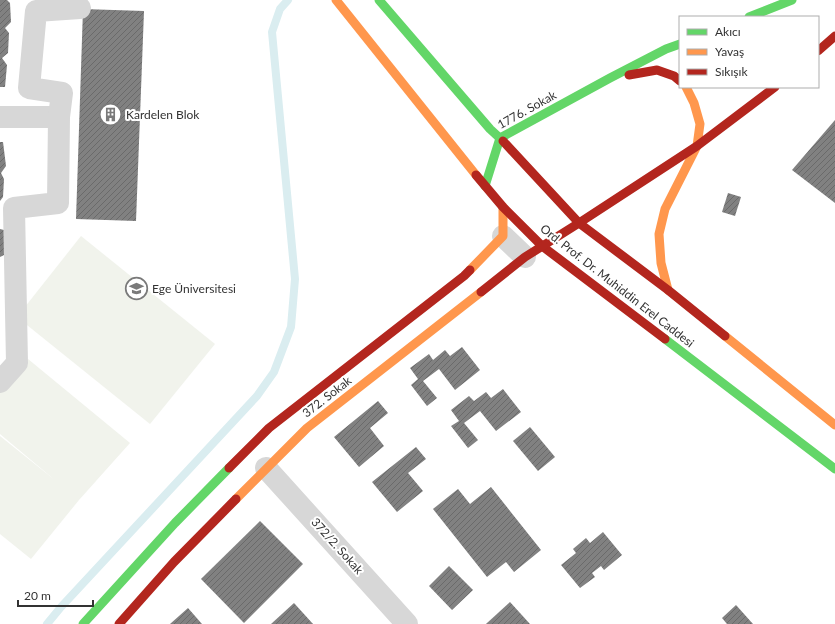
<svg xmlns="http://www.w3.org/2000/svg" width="835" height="624" font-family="Lato,sans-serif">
<defs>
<pattern id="building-hatch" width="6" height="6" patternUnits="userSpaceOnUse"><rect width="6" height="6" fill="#818181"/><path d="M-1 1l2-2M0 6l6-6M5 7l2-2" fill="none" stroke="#6a6a6a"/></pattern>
</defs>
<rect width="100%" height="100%" fill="#fff"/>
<g fill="#f1f3ec">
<path d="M81 236 215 344 150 424 17 317Z"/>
<path d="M28 359 130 443 79 500 31 559 0 534V436L56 481 0 434V392Z"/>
</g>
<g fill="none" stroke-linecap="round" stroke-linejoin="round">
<path stroke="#daedf0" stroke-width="8" d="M47 624 61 607 257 396 274 372 291 327 295 279 272 32 280 9 288 0"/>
</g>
<g fill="url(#building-hatch)">
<path d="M0 0H7L10 3 11 22 5 28 9 33 8 53 2 58 7 65 5 87H0Z"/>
<path d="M83 9 144 11 136 221 76 219Z"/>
<path d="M835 120V203L792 170Z"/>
<path d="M0 142H3L6 166 1 173 4 179 3 197 0 201Z"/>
<path d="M728 193 741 197 735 216 722 212Z"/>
<path d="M0 229 4 230V255L0 257Z"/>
<path d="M462 347 480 370 455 390 439 369 423 381 437 398 427 406 411 385 418 379 410 368 429 354 433 360 445 350 450 356Z"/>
<path d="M503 389 521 412 496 431 480 411 464 423 478 440 468 448 451 426 459 421 451 410 469 396 474 401 486 392 491 398Z"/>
<path d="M378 401 388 413 370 428 384 446 359 467 334 437Z"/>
<path d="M530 427 555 457 538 471 513 441Z"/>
<path d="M416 447 426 459 408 473 423 491 397 512 372 482Z"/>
<path d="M491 487 541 550 514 572 506 562 487 577 433 509 458 489 470 504Z"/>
<path d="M260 521 303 564 244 623 201 579Z"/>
<path d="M603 532 622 555 604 570 601 566 592 573 595 577 580 588 561 565 576 553 573 549 586 538 590 543Z"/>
<path d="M449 566 473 590 452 610 429 586Z"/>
<path d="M510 602 530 624H486Z"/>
<path d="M294 603 313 624H271Z"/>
<path d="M736 605 753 624H727L722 618Z"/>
<path d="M188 608 202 624H170Z"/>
</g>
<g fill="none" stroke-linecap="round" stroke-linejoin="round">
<g stroke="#d7d7d7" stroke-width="22">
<path d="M0 117H59"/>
<path d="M503 236 525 257"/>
<path d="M0 382 17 363 14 208 58 203 59 117 62 93 29 88 36 11 80 8"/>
<path d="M266 468 407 624"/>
</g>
<g stroke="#63d668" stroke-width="9">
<path d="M379 0 490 129 503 141"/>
<path d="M749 17 792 0"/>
<path d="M485 186 500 138 610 78 666 49 680 44"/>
<path d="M665 339 835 469"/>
<path d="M83 624 175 523 229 468"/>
</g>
<g stroke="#ff974d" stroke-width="9">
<path d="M336 0 476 175"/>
<path d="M470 270 503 236V207"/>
<path d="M668 290 661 263 659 234 665 209 697 146 700 124 694 103 686 87"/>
<path d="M725 336 835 425"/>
<path d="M236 499 307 428 481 292"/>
</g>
<g stroke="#b3261e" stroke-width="9">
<path d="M818 51 835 36"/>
<path d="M629 75 657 70 674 76 680 81"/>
<path d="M503 141 579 223 668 290 725 336"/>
<path d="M476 175 503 207 542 246 665 339"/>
<path d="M481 292 525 257 579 223 697 146 775 87"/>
<path d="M229 468 269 428 464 276 470 270"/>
<path d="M119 624 174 562 236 499"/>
</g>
</g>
<defs>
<symbol id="building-ring" viewBox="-11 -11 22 22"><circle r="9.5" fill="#fff" stroke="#7a7a7a" stroke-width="1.5"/><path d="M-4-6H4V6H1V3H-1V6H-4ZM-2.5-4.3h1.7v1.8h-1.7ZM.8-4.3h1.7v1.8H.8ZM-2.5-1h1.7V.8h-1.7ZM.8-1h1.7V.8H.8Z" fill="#7a7a7a"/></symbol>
<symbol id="university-ring" viewBox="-11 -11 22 22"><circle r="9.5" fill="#fff" stroke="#7a7a7a" stroke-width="1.5"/><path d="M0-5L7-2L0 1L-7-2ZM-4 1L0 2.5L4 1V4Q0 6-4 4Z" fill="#7a7a7a"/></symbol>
</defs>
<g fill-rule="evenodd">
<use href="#building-ring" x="98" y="102" width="25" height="25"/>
<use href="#university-ring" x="124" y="276" width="25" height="25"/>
</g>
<g text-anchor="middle" stroke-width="4" stroke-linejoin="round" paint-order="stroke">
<g font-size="12" fill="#333" stroke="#fff">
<text transform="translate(527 110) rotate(-29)" y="4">1776. Sokak</text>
<text transform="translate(617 286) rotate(38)" y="4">Ord. Prof. Dr. Muhiddin Erel Caddesi</text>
<text transform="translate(327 397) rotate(-38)" y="4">372. Sokak</text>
<text transform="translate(337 546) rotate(48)" y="4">372/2. Sokak</text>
</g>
<g font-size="12" fill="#333" stroke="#fff" text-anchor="start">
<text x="126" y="119">Kardelen Blok</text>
<text x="152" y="293">Ege Üniversitesi</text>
</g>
</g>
<rect x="679" y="16" width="140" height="72" fill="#ffffff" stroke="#adadad"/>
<rect x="687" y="29" width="20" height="6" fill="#63d668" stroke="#adadad"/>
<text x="715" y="36" font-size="12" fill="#333333">Akıcı</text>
<rect x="687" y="49" width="20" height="6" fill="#ff974d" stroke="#adadad"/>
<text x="715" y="56" font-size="12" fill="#333333">Yavaş</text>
<rect x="687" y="69" width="20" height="6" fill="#b3261e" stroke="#adadad"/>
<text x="715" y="76" font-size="12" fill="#333333">Sıkışık</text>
<path d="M18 600v6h75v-6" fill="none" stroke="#333333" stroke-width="2"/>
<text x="24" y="600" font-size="12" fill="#333333" stroke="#ffffff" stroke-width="3" paint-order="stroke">20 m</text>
</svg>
